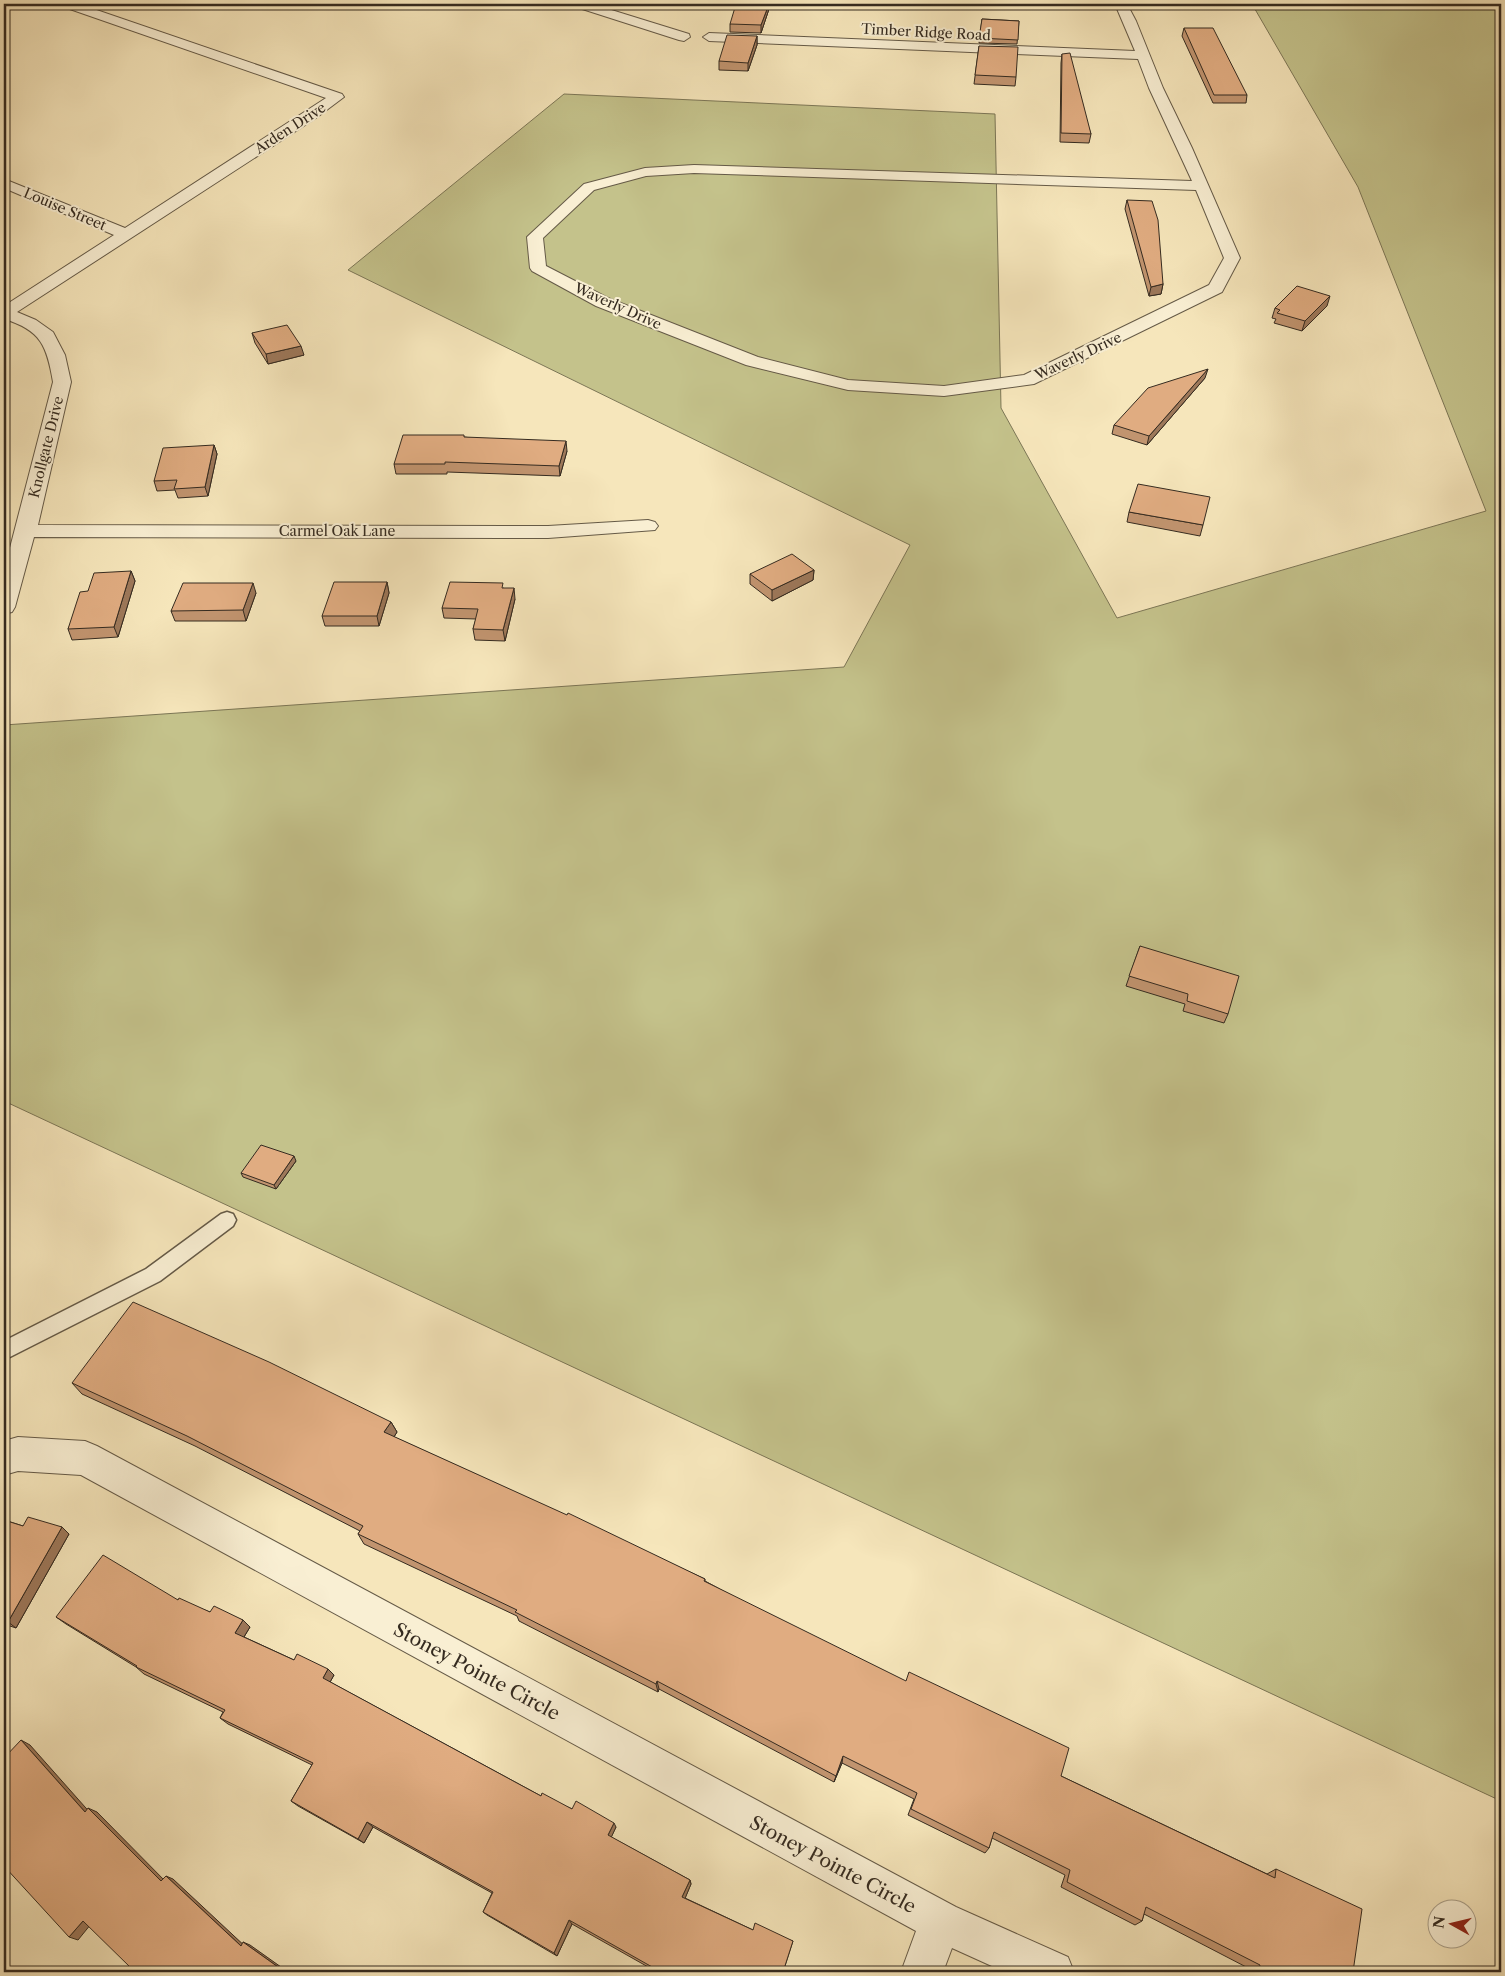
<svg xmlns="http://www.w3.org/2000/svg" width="1505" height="1976" font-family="'Libre Caslon Text',serif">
<rect width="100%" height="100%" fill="#f6e6bb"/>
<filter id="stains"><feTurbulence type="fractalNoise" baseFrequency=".004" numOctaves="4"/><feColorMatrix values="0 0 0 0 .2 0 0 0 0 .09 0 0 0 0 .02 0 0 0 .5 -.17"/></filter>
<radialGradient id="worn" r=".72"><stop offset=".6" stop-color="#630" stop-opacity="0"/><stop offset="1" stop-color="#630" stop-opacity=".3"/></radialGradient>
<path fill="#c4c28b" stroke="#7c7656" d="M1252 4H1501V1801L4 1101V725L844 667 910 545 348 270 564 94 995 114 1001 408 1117 618 1486 511 1358 187Z"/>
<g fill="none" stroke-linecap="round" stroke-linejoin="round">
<defs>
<path id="service" d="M227 1212 233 1214 236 1220 233 1226 160 1281 4 1360V1341L146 1269 221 1214Z"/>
<g id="minor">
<path d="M62 4H79L342 94 344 97 316 118 17 312 36 320 53 332 65 355 71 382 38 525 548 526 648 520 655 522 658 526 655 530 548 538 34 537 15 607 12 612 4 614V571L53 382C47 346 41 330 4 319V306L114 235 4 188V179L125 228 326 98 64 7Z"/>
<path d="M574 4H592L689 34 690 37 684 41 679 40 576 7Z"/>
<path d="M1115 4H1127L1136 21 1163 88 1192 148 1240 258 1222 292 1034 384 944 396 848 390 746 365 596 306 532 271 530 268 527 237 584 184 645 168 694 165 1192 181 1149 88 1138 59 709 41 703 37 709 33 1135 51ZM694 173 1196 190 1224 258 1209 285 1024 375 944 386 848 380 758 357 608 298 546 266 543 238 594 190 646 176Z"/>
<path d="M18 1437 85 1441 97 1446 956 1907 1068 1957 1074 1972H1005L952 1948 943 1972H901L916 1931 81 1475 18 1471 4 1475V1441Z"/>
</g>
</defs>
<use href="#service" stroke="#655a47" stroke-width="3"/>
<use href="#minor" stroke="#655a47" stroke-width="2"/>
<use href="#service" fill="#f9efd3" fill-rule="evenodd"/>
<use href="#minor" fill="#f9efd3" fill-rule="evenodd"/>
</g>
<g fill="#c1946f" stroke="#352b20">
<path d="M769 9 761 33 730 32V24Z"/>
<path d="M982 19 1019 21 1017 44 979 43Z"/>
<path d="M1184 28 1247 95 1246 103H1213L1182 36Z"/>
<path d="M757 36V45L748 71 719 70V61Z"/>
<path d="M979 46 1016 77 1015 86 974 84Z"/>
<path d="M1062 54 1091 134 1089 143 1060 142 1061 63Z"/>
<path d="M1127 200 1163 284 1161 294 1149 296 1125 209Z"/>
<path d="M1327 306 1302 331 1274 323 1276 319 1272 318 1275 308Z"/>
<path d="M252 333 304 355 268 364 255 343Z"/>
<path d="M1205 378 1147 445 1112 434 1114 425Z"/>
<path d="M464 437 567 451 560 476 447 472V474H396L394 464Z"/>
<path d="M214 445 217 454 208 496 178 498 175 490 157 491 154 481Z"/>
<path d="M1129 512 1203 525 1200 536 1127 522Z"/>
<path d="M814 570 813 580 772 601 750 584V574Z"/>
<path d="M131 571 135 581 118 637 72 640 68 629 88 591Z"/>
<path d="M387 582 389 593 379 626H325L322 616Z"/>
<path d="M504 588 515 599 505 641 475 640 473 629 476 619 444 618 442 608Z"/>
<path d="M256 593 246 621H175L171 611Z"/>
<path d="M1140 946 1228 1014 1224 1023 1183 1011 1185 1004 1126 986Z"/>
<path d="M296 1161 276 1189 243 1177 241 1173Z"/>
<path d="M72 1383 391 1422 397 1432 394 1437 705 1579V1581L1061 1776 1267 1874 1276 1869 1353 1972H1250V1969L1144 1914 1142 1921 1135 1925 1061 1887 1065 1875 992 1838 989 1848 985 1853 908 1815 914 1799 842 1763 834 1782 659 1689 658 1692 519 1621 517 1616 364 1544 358 1534 360 1531 195 1446 82 1394Z"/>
<path d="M4 1520 23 1526 62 1527 69 1534 16 1628 4 1624Z"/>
<path d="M178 1600 210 1612 243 1620 250 1627 244 1637 294 1660 334 1675 330 1682 541 1796 616 1827 611 1837 690 1880 691 1884 685 1898 753 1930 793 1941 783 1972H657L572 1924 557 1956 487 1915 483 1912 492 1893 373 1827 364 1843 298 1806 291 1801 312 1765 228 1724 220 1718 223 1712 144 1674 136 1667 66 1624 56 1617Z"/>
</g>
<g fill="#9d785a" stroke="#352b20">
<path d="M769 4V9L761 33V25Z"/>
<path d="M757 36V45L748 71V63Z"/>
<path d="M1163 284 1161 294 1149 296 1151 287Z"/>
<path d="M1330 296 1327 306 1302 331 1305 321Z"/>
<path d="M301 346 304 355 268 364 266 354Z"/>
<path d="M1208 369 1205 378 1147 445 1149 436Z"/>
<path d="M566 441 567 451 560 476 559 466Z"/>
<path d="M214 445 217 454 208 496 205 487Z"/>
<path d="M814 570 813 580 772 601V590Z"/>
<path d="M131 571 135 581 118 637 114 627Z"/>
<path d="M387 582 389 593 379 626 377 616Z"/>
<path d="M253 583 256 593 246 621 243 610Z"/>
<path d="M514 588 515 599 505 641 503 630Z"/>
<path d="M294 1156 296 1161 276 1189 274 1185Z"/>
<path d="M391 1422 397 1432 390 1443 384 1432Z"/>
<path d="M62 1527 69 1534 16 1628 8 1622Z"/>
<path d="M243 1620 250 1627 242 1640 235 1633Z"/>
<path d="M328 1669 334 1675 329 1684 323 1678Z"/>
<path d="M657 1681 659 1689 658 1692 656 1684Z"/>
<path d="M21 1740 30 1745 93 1816 85 1812Z"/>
<path d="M843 1756 842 1763 834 1782 836 1776Z"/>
<path d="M88 1808 97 1812 169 1885 161 1881Z"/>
<path d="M367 1822 373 1827 364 1843 358 1839Z"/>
<path d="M614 1823 616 1827 610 1840 608 1835Z"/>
<path d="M166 1876 173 1879 248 1949 241 1946Z"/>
<path d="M690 1880 691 1884 684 1901 682 1897Z"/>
<path d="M569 1920 572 1924 557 1956 554 1953Z"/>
<path d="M83 1921 91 1924 78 1940 69 1937Z"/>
<path d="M243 1942 250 1945 288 1972H285Z"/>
</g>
<g fill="#e0ac81" stroke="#352b20">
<path d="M736 4H769L761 25 730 24Z"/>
<path d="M982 19 1019 21 1018 40 979 38Z"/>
<path d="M1184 28H1213L1247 95H1214Z"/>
<path d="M727 35 757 36 748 63 719 61Z"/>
<path d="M979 46 1018 47 1016 77 975 75Z"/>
<path d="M1070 53 1091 134 1061 133 1062 54Z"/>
<path d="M1127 200 1152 201 1158 220 1163 284 1151 287Z"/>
<path d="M1297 286 1330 296 1305 321 1277 313 1280 310 1275 308Z"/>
<path d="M287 325 301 346 266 354 252 333Z"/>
<path d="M1208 369 1149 436 1114 425 1148 388Z"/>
<path d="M403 435H464V437L566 441 559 466 445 462V464H394Z"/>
<path d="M214 445 205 487 174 489 177 480 154 481 163 448Z"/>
<path d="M1138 484 1210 497 1203 525 1129 512Z"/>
<path d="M792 554 814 570 772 590 750 574Z"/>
<path d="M131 571 114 627 68 629 80 592 88 591 94 573Z"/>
<path d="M334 582H387L377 616H322Z"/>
<path d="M450 582 503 583 502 588H514L503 630 473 629 478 609 442 608Z"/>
<path d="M183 583H253L243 610 171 611Z"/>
<path d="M1140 946 1239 976 1228 1014 1187 1001 1188 994 1129 976Z"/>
<path d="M261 1145 294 1156 274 1185 241 1173Z"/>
<path d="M133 1302 269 1362 391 1422 384 1432 567 1515 568 1513 705 1579 704 1581 906 1681 909 1672 1069 1748 1061 1776 1275 1878 1276 1869 1362 1909 1353 1972H1258L1260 1965 1146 1907 1142 1921 1067 1882 1070 1870 994 1832 989 1848 911 1809 917 1793 843 1756 836 1776 657 1681 656 1684 515 1612 517 1610 358 1534 363 1526 187 1436 72 1383Z"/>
<path d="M28 1517 62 1527 8 1622 4 1620V1520L23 1526Z"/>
<path d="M103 1555 178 1600 179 1598 210 1612 214 1606 243 1620 235 1633 294 1660 297 1654 328 1669 323 1678 541 1796 542 1793 572 1809 576 1801 614 1823 608 1835 690 1880 682 1897 753 1930 755 1923 793 1941 783 1972H661L569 1920 554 1953 483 1912 493 1892 367 1822 358 1839 291 1801 313 1763 220 1718 225 1710 136 1667 137 1666 56 1617Z"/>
<path d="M21 1740 85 1812 88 1808 161 1881 166 1876 241 1946 243 1942 285 1972H128L131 1968 83 1921 69 1937 4 1866V1758Z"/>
</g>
<g text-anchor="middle" stroke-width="4" stroke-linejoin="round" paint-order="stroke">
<g font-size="14" fill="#352b20" stroke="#f9efd3">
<text transform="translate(926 32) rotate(3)" y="5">Timber Ridge Road</text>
<text transform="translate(290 128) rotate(-33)" y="5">Arden Drive</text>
<text transform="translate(65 209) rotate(23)" y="5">Louise Street</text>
<text transform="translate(618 306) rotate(24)" y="5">Waverly Drive</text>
<text transform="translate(1078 356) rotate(-25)" y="5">Waverly Drive</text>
<text transform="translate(46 447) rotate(-76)" y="5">Knollgate Drive</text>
<text x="337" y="536">Carmel Oak Lane</text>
</g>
<g font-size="19" fill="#352b20" stroke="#f9efd3">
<text transform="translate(477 1671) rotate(28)" y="7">Stoney Pointe Circle</text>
<text transform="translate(833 1864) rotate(28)" y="7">Stoney Pointe Circle</text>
</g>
</g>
<rect width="1505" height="1976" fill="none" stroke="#f6e6bb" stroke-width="20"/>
<rect x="5" y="5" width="1495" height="1966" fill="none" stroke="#352b20" stroke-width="2.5"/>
<rect x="10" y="10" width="1485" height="1956" fill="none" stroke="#352b20"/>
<g transform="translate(1452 1924) rotate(278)"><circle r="24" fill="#f9efd3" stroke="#aba18b"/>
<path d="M0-4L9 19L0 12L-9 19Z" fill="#8f2418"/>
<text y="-8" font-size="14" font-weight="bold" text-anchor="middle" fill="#352b20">N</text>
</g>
<rect width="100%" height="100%" filter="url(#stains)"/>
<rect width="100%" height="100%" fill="url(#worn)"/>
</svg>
